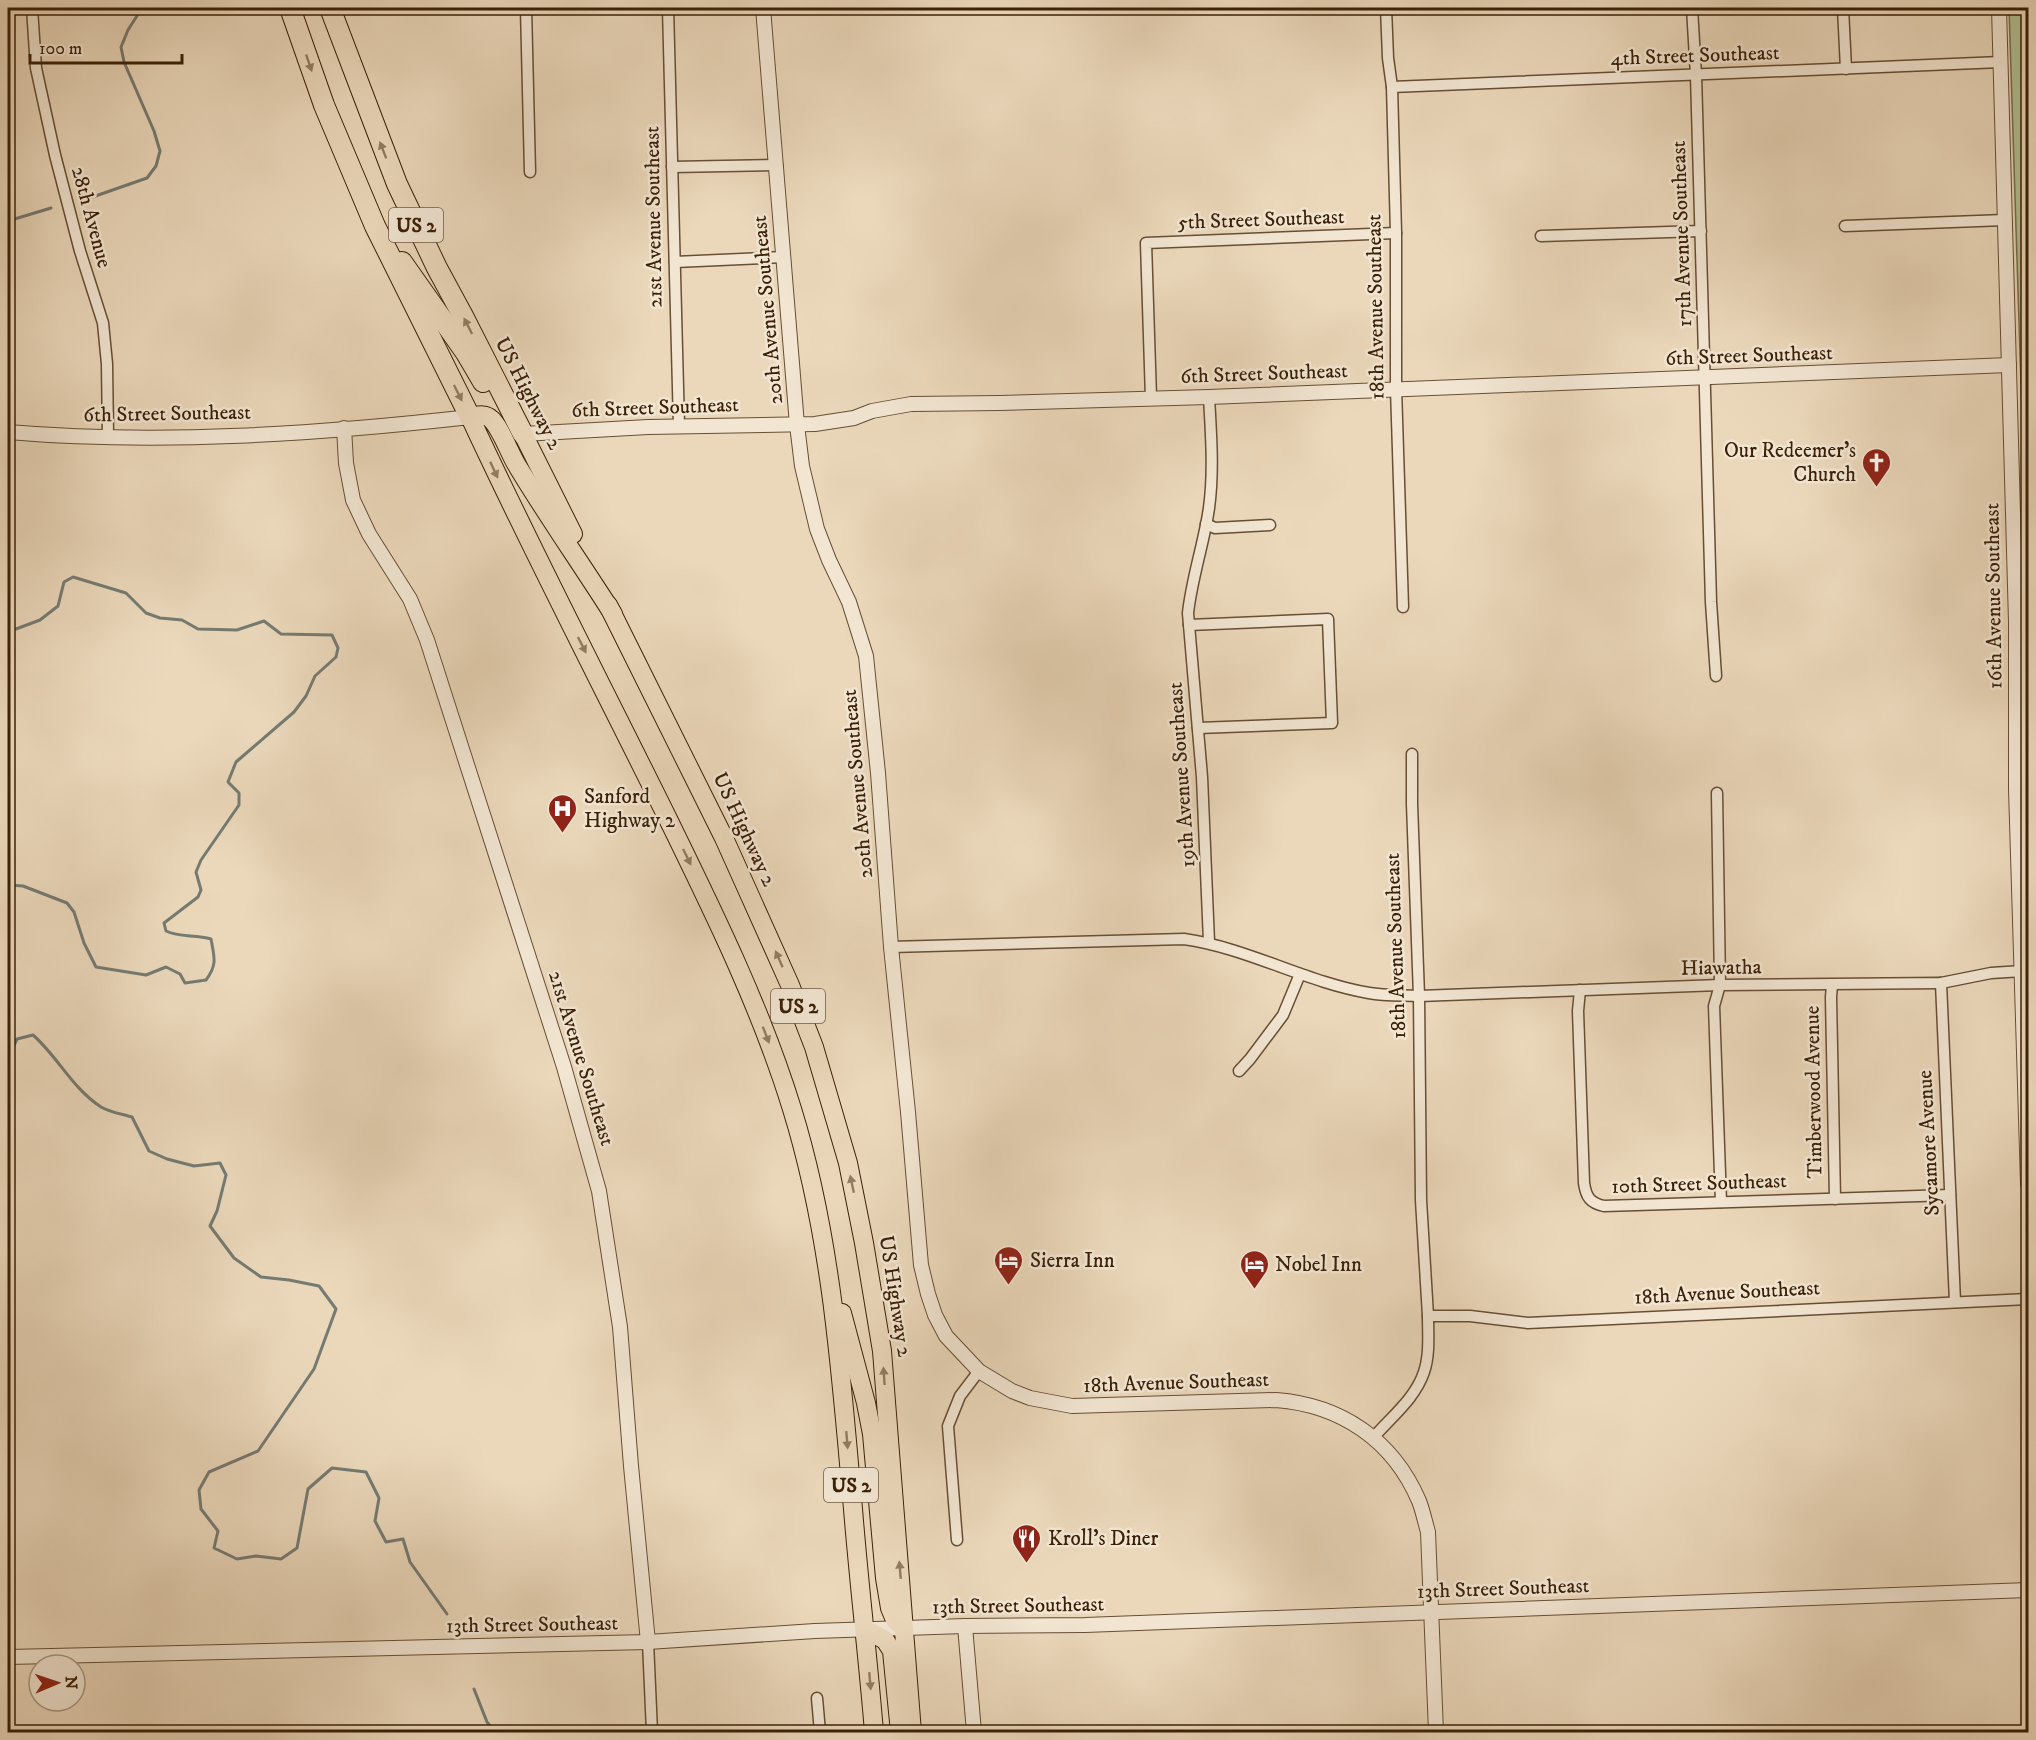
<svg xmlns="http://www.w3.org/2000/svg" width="2036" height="1740" font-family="'IM FELL DW Pica',serif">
<rect width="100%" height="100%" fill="#ebd8bb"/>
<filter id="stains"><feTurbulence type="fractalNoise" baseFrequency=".00333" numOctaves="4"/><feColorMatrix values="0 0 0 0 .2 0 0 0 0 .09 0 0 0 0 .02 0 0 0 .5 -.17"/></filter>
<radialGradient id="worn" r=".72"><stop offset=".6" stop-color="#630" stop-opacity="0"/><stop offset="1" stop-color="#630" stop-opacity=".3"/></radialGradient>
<path fill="#b2c094" stroke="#76704e" stroke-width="1.5" d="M2009 8H2028V605Z"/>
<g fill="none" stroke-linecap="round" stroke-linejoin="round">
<g stroke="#757b72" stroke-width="3">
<path d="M84 200 147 178 156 166 160 151 154 131 124 62 121 47 128 30 142 8"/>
<path d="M8 221 51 208"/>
<path d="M8 564 11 565 13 580 8 590"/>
<path d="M8 632 40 620 58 606 64 582 73 577 126 593 146 613 160 618 182 620 198 629 237 630 264 621 281 634 332 635 338 648 336 657 315 676 306 696 294 712 236 762 228 782 239 793V805L201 860 196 872 201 890 198 897 164 923 166 931C180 938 195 934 211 939 214 957 218 964 206 980L185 983 180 974 166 967 146 975 96 967 84 943 74 912 67 903 23 886 8 885"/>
<path d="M8 1051 11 1052 17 1039 33 1035C58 1057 72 1088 101 1107 109 1112 122 1114 132 1117L149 1151 167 1159 194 1166 220 1163 226 1175 217 1211 210 1226 234 1258 261 1277 289 1280 319 1286 336 1309 314 1369 258 1451 209 1472 199 1490 201 1509 218 1531 214 1548 237 1559 256 1556 281 1559 297 1548 308 1489 332 1468 366 1472 379 1498 375 1521 386 1542 403 1539 410 1562 447 1614"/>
<path d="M474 1689 487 1722 495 1732"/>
</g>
<defs>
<g id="minor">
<path d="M32 8 36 68 55 155 80 251 103 323 107 364 108 437"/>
<path d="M526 8 530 172"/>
<path d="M668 8 679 426"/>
<path d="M1386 8 1388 58 1392 87 1396 233V388L1403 607"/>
<path d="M1692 8 1696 75 1711 602 1716 676"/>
<path d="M1843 8 1846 69"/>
<path d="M1392 87 2001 62"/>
<path d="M672 167 777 165"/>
<path d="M1845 226 2005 220"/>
<path d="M1541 236 1701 231"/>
<path d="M675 262 784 257"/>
<path d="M1151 398 1146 243 1396 233"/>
<path d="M1206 524 1215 528 1270 525"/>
<path d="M1189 625 1328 619 1332 723 1198 728"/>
<path d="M1412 754V804L1419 996 1421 1200 1428 1316H1470L1528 1323 2028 1299"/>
<path d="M1717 793 1720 985 1714 1006 1721 1202"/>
<path d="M1209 942 1202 777 1188 613C1192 577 1204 543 1209 508 1214 471 1211 434 1209 397"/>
<path d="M891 947 1184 939C1248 948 1305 982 1369 993 1385 996 1403 995 1419 996L1720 985 1941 983 1991 973 2023 971"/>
<path d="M1941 983 1955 1302"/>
<path d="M1832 985 1831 997 1835 1199"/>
<path d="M1580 990 1578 1011 1584 1183C1586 1197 1590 1203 1604 1206L1950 1195"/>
<path d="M1239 1071 1250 1059 1283 1015 1300 974"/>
<path d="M1373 1438C1391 1417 1415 1399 1424 1372 1430 1354 1428 1334 1428 1316"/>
<path d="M957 1540 948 1426 960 1396 979 1371"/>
<path d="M648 1642 652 1732"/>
<path d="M817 1698 820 1732"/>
</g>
<g id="tertiary">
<path d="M763 8 797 425 802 466 817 529 829 560 849 602 866 656 878 773 891 947 908 1112 921 1265 928 1294 935 1315 946 1336 979 1371 1012 1391 1030 1398 1072 1406 1276 1400C1341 1405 1393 1440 1419 1501 1423 1511 1425 1522 1428 1532L1436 1732"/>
<path d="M1999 8 2016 622V789L2028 1184"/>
<path d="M344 428 346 463 353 500 369 534 410 599 427 640 564 1067 599 1191 620 1327 631 1466 648 1642"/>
<path d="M8 432C160 445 318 434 470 417"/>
<path d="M523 434 648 427 815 424 854 418 872 411 911 404 1000 403 1209 397 2009 365"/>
<path d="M965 1626 974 1732"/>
<path d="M8 1657 648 1642 815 1631 965 1626 1085 1625 2028 1590"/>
</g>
<g id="trunk">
<path d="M523 434 573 534"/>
<path d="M608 605 724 838 790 985 814 1047 848 1163 864 1243 882 1351 912 1732"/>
<path d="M613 614C582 565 548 517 518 467 510 455 501 428 491 419 485 413 477 416 470 417 533 553 602 685 668 819 714 913 761 1008 792 1109 832 1238 841 1375 853 1509 859 1584 868 1658 874 1732"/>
<path d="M842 1313 866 1403 872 1434 885 1578 890 1608 895 1620 903 1627"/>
<path d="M865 1629 885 1640 892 1651 900 1732"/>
</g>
<g id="motorway">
<path d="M290 8 324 105 375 226 470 417"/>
<path d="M330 8 397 184 437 268 463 316 523 434"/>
<path d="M402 262 466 353 483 382"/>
</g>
</defs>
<use href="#minor" stroke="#674e34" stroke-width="13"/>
<use href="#tertiary" stroke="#674e34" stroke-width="16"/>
<use href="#trunk" stroke="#3b2007" stroke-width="20"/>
<use href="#motorway" stroke="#3b2007" stroke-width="22"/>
<use href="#minor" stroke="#f2e6d3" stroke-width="10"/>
<use href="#tertiary" stroke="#f2e6d3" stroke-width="14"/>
<use href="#trunk" stroke="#ebd8bb" stroke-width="18"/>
<use href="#motorway" stroke="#ebd8bb" stroke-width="20"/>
</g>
<defs><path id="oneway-solid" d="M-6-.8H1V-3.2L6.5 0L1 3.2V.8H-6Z" transform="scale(1.5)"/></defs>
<g fill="#937c61">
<use href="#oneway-solid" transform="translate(309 63) rotate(71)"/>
<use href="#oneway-solid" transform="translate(383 150) rotate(-111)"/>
<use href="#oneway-solid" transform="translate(468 326) rotate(-117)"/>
<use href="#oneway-solid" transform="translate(458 393) rotate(63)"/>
<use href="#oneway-solid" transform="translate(494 470) rotate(65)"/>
<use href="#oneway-solid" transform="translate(582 645) rotate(63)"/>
<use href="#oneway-solid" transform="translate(687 857) rotate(64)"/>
<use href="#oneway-solid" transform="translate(779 959) rotate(-114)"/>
<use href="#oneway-solid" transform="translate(766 1035) rotate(69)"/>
<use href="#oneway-solid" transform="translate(852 1184) rotate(-102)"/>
<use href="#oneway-solid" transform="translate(884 1376) rotate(-94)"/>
<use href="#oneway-solid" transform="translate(847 1440) rotate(85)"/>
<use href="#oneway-solid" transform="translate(900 1570) rotate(-95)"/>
<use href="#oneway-solid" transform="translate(870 1681) rotate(85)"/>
</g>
<defs>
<symbol id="church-pin" viewBox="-11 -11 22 30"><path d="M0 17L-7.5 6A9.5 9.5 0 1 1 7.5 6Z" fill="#8f2418" stroke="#f2e6d3"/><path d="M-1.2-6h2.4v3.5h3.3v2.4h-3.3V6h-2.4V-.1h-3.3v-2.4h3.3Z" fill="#fff"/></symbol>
<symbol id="hospital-pin" viewBox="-11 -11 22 30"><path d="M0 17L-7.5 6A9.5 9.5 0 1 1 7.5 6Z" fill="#8f2418" stroke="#f2e6d3"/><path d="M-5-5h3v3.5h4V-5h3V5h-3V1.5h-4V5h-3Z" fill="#fff"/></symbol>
<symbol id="hotel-pin" viewBox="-11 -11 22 30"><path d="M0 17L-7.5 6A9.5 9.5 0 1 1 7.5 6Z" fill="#8f2418" stroke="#f2e6d3"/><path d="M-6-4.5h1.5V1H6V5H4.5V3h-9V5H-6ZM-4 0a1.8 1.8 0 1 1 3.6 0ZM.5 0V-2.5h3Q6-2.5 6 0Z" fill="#fff"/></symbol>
<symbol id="restaurant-pin" viewBox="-11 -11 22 30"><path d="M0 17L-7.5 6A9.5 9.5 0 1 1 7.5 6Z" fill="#8f2418" stroke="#f2e6d3"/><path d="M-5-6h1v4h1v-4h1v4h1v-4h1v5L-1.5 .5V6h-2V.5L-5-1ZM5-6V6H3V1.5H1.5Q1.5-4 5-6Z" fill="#fff"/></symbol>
</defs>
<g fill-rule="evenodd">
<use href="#church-pin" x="1860" y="446" width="33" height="45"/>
<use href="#hospital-pin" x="546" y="792" width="33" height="45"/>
<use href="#hotel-pin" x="992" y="1244" width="33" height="45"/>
<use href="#hotel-pin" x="1238" y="1248" width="33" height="45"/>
<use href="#restaurant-pin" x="1010" y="1522" width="33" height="45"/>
</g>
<g text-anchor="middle" stroke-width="5" stroke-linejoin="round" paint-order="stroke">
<g fill="#f2e6d3" stroke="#725b44" stroke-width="1.5">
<rect x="389" y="208" width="54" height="34" rx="4.5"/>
<rect x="771" y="989" width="54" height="34" rx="4.5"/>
<rect x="824" y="1468" width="54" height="34" rx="4.5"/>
</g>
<g font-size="20" font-weight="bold" fill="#3b2007">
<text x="416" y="232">US 2</text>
<text x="798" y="1013">US 2</text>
<text x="851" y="1492">US 2</text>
</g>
<g font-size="21" fill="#3b2007" stroke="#f2e6d3">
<text transform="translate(1695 55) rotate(-2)" y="7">4th Street Southeast</text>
<text transform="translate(92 217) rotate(75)" y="7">28th Avenue</text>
<text transform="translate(653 217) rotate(-91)" y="7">21st Avenue Southeast</text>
<text transform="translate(1261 219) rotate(-2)" y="7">5th Street Southeast</text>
<text transform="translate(1681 234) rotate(-92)" y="7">17th Avenue Southeast</text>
<text transform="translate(1375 307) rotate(-91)" y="7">18th Avenue Southeast</text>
<text transform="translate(767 310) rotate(-95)" y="7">20th Avenue Southeast</text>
<text transform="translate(1749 355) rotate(-2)" y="7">6th Street Southeast</text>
<text transform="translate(1264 373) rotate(-2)" y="7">6th Street Southeast</text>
<text transform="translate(529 393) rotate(63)" y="7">US Highway 2</text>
<text transform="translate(655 407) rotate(-2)" y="7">6th Street Southeast</text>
<text transform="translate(167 413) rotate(-1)" y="7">6th Street Southeast</text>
<text transform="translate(1993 596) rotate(-91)" y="7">16th Avenue Southeast</text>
<text transform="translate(1181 775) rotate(-94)" y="7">19th Avenue Southeast</text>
<text transform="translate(857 784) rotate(-95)" y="7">20th Avenue Southeast</text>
<text transform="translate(745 829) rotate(65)" y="7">US Highway 2</text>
<text transform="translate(1395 946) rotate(-92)" y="7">18th Avenue Southeast</text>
<text transform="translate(1721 967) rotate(-1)" y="7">Hiawatha</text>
<text transform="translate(582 1058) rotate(73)" y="7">21st Avenue Southeast</text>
<text transform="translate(1813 1092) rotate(-91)" y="7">Timberwood Avenue</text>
<text transform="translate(1928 1143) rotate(-93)" y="7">Sycamore Avenue</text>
<text transform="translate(1699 1183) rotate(-2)" y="7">10th Street Southeast</text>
<text transform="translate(1727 1292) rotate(-3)" y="7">18th Avenue Southeast</text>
<text transform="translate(896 1296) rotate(81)" y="7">US Highway 2</text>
<text transform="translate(1176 1382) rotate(-2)" y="7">18th Avenue Southeast</text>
<text transform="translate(1503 1588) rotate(-2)" y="7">13th Street Southeast</text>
<text transform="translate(1018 1605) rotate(-1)" y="7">13th Street Southeast</text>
<text transform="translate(532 1624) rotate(-1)" y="7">13th Street Southeast</text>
</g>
<g font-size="21" fill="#3b2007" stroke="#f2e6d3" text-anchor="start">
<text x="1856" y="457" text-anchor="end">Our Redeemer's<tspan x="1856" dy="24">Church</tspan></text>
<text x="584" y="803">Sanford<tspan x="584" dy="24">Highway 2</tspan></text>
<text x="1030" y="1267">Sierra Inn</text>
<text x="1275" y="1271">Nobel Inn</text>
<text x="1048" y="1545">Kroll’s Diner</text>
</g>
</g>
<rect width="2036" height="1740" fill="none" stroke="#ebd8bb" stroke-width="30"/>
<rect x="9" y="9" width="2018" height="1722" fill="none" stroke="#3b2007" stroke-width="3"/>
<rect x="15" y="15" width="2006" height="1710" fill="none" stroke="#3b2007" stroke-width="1.5"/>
<g transform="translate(57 1683) rotate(88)"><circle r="28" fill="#f2e6d3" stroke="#a99781" stroke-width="1.5"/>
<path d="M0-4.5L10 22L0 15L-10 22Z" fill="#8f2418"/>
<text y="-9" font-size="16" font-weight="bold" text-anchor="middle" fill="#3b2007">N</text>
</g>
<path d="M30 54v9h152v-9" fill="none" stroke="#3b2007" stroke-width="3"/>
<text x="39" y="54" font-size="18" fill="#3b2007" stroke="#f2e6d3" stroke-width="4.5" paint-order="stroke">100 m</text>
<rect width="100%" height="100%" filter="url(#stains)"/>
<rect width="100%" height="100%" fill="url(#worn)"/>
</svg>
